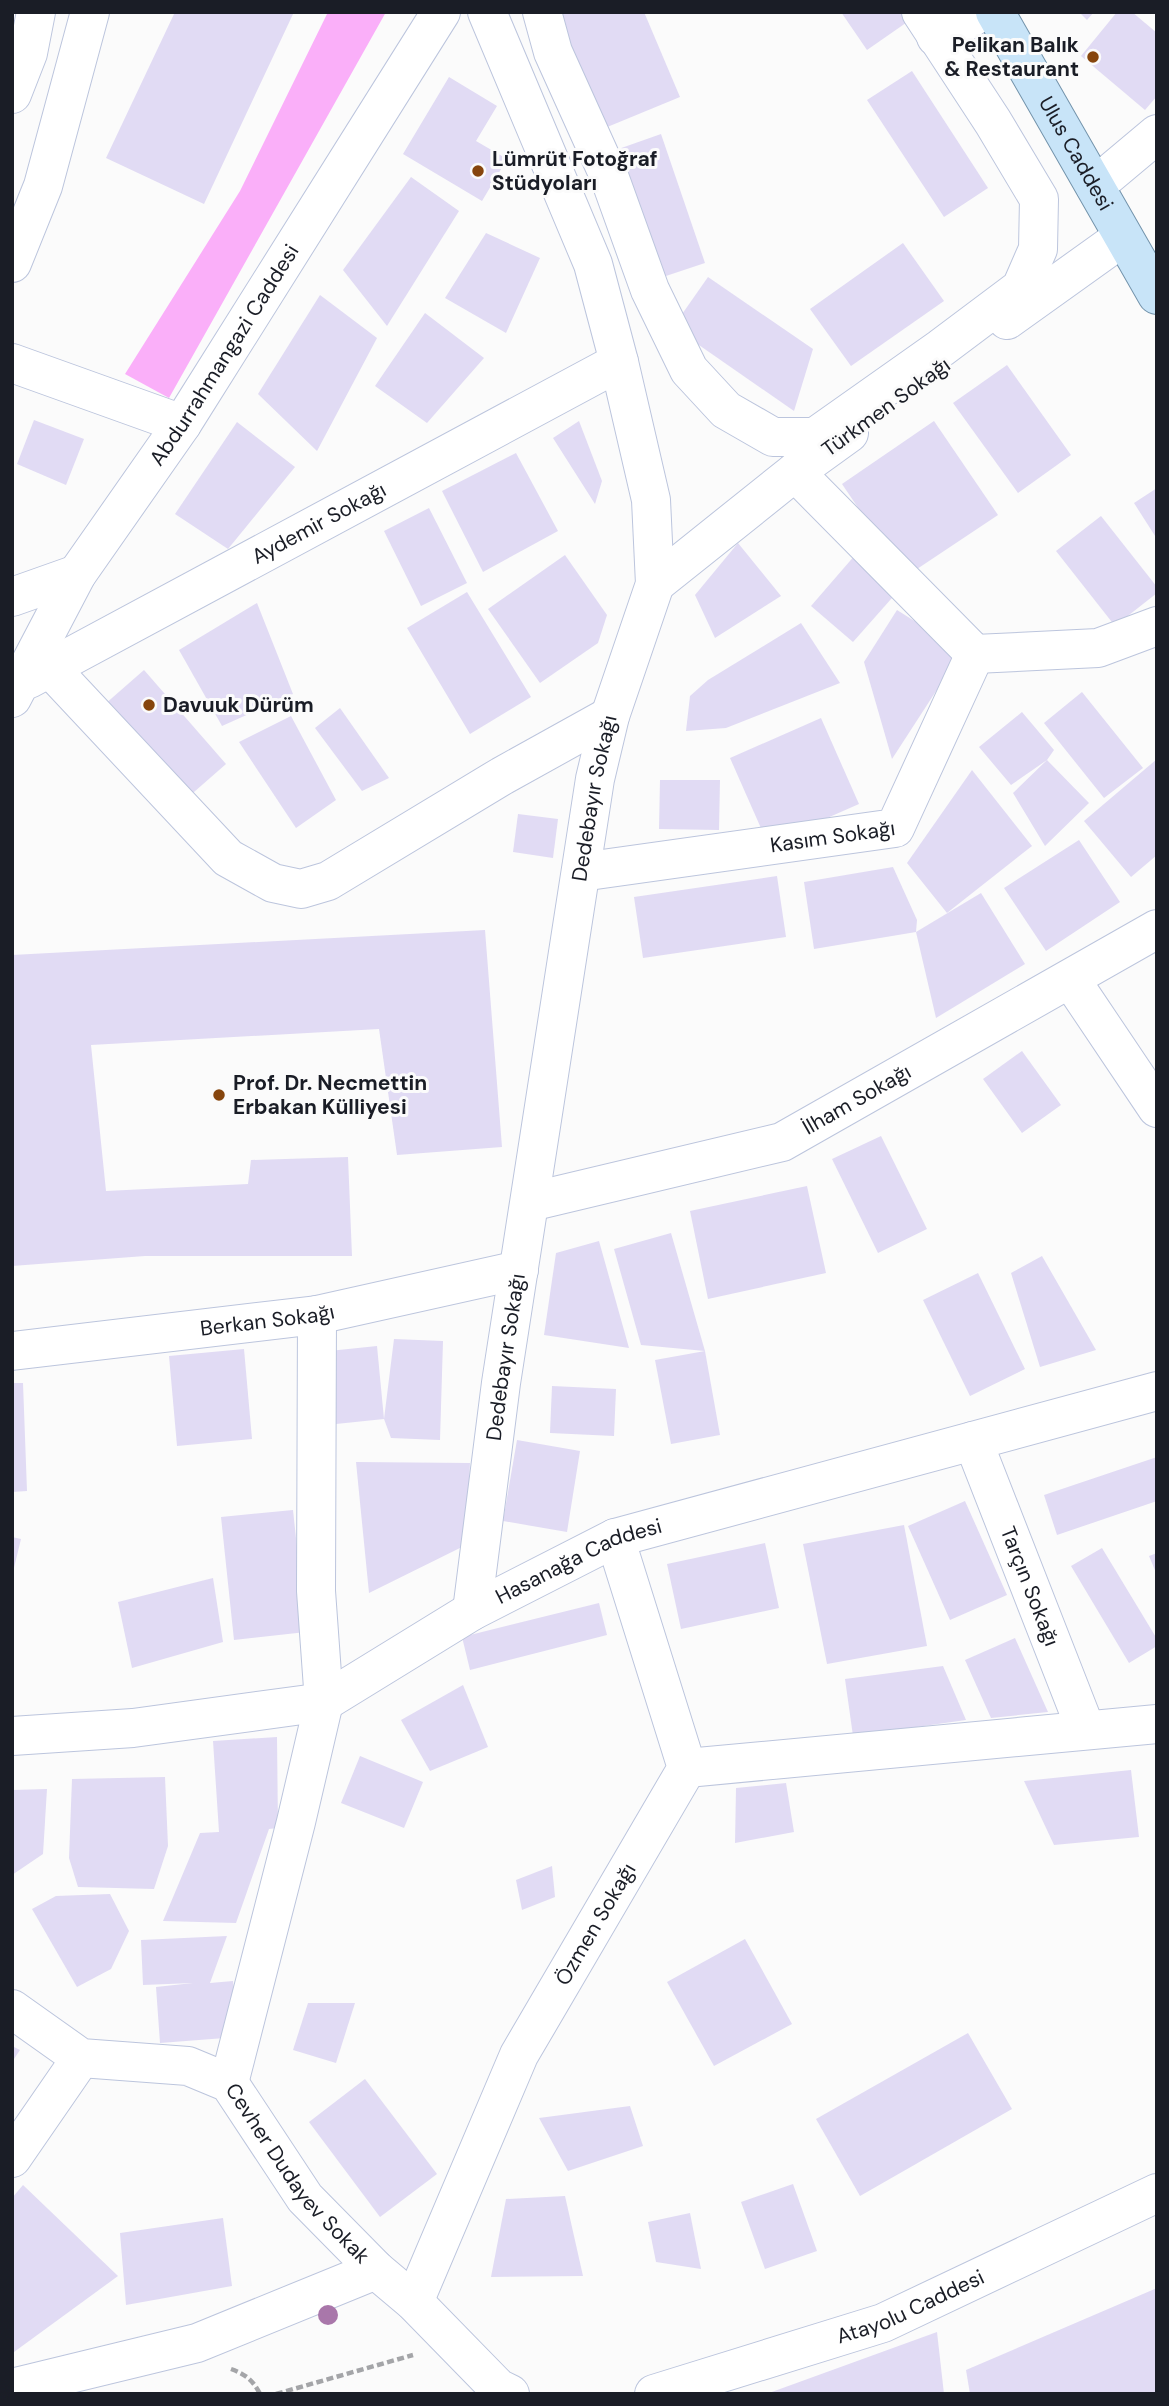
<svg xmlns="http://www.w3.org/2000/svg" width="1169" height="2406" font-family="'DM Sans',sans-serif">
<rect width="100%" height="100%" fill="#fbfbfb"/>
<path fill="#faaff9" d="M328 12H386L169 398 125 374 240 191Z"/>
<g fill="#e1dbf4">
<path d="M175 12H294L204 204 106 158Z"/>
<path d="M551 12H644L680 97 600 130Z"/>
<path d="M841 12H909L913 18 867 50Z"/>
<path d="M1079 12H1094L1087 20Z"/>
<path d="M1117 12H1132L1157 33V96L1145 110 1081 56Z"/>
<path d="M912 71 988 188 944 217 867 100Z"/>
<path d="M449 77 497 106 476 141 507 159 482 201 403 154Z"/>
<path d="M661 134 705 263 654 280 610 152Z"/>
<path d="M411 177 459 211 387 326 343 270Z"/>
<path d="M486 233 540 258 506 333 445 298Z"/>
<path d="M903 243 944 301 851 366 810 309Z"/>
<path d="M708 277 813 349 794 411 673 327Z"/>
<path d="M320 295 377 338 317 451 258 394Z"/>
<path d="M425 313 484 358 427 423 375 386Z"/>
<path d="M1007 365 1071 455 1018 493 953 403Z"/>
<path d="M34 420 84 439 66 485 17 464Z"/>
<path d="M579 421 602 481 595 504 553 438Z"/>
<path d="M934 421 998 515 905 577 842 484Z"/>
<path d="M237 422 295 467 228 549 175 514Z"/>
<path d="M516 453 558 531 483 572 442 491Z"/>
<path d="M1157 488V539L1134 503Z"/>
<path d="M429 508 467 583 421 606 384 531Z"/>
<path d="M1101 516 1157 587V593L1115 626 1056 551Z"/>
<path d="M738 543 781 596 715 638 695 595Z"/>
<path d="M856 554 899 590 853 642 811 606Z"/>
<path d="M565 555 607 615 598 643 540 683 488 609Z"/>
<path d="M467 592 531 697 470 734 407 628Z"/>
<path d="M257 603 293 694 222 726 179 650Z"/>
<path d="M897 610 962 651 892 759 864 662Z"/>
<path d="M801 623 840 683 726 728 686 731 690 696 708 680Z"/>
<path d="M144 670 226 764 186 799 104 705Z"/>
<path d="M1082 692 1143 768 1104 798 1044 723Z"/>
<path d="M340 708 389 778 362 791 315 728Z"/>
<path d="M1022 712 1054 750 1047 760 1089 803 1045 846 1013 793 1047 760 1011 785 979 747Z"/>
<path d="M291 716 336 800 296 828 239 742Z"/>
<path d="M821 718 859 804 768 844 730 758Z"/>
<path d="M1157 759V855L1131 877 1084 821Z"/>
<path d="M972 770 1032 846 947 913 907 863Z"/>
<path d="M660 780H720L719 830 659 829Z"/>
<path d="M518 814 558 819 553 858 513 852Z"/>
<path d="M1079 840 1120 902 1046 951 1004 888Z"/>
<path d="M893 867 917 920 916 932 814 949 804 882Z"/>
<path d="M777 876 786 937 643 958 634 897Z"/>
<path d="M981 893 1025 964 936 1018 916 932Z"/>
<path d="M485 930 502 1147 397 1155 379 1029 91 1045 106 1191 248 1184 251 1160 348 1157 352 1256H145L12 1266V955Z"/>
<path d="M1022 1051 1061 1105 1022 1133 983 1079Z"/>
<path d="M881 1136 927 1229 878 1253 832 1159Z"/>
<path d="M807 1186 826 1273 708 1299 690 1211Z"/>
<path d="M671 1233 705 1351 720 1435 671 1444 655 1360 705 1351 641 1345 614 1249Z"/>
<path d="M599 1241 629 1348 544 1335 556 1253Z"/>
<path d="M1042 1256 1096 1350 1040 1367 1011 1273Z"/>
<path d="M978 1273 1025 1369 970 1396 923 1300Z"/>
<path d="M394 1339 443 1341 440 1440 391 1438 384 1419Z"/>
<path d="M377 1346 384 1419 336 1424 329 1351Z"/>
<path d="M244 1349 252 1439 177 1446 169 1356Z"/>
<path d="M12 1383H23L27 1491 12 1492Z"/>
<path d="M552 1386 616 1389 614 1436 550 1433Z"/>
<path d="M517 1440 580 1451 567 1532 503 1521Z"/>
<path d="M1157 1457V1501L1057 1535 1044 1495Z"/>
<path d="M356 1462 470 1463 466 1545 369 1593Z"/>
<path d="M965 1501 1007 1595 950 1620 908 1526Z"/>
<path d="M293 1510 306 1632 234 1640 221 1517Z"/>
<path d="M904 1525 927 1646 827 1664 803 1544Z"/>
<path d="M12 1537 21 1539 13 1572H12Z"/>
<path d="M765 1543 779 1608 681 1629 667 1564Z"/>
<path d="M1102 1548 1157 1639V1646L1129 1663 1071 1566Z"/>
<path d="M1157 1553V1575L1149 1556Z"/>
<path d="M213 1578 223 1642 132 1668 118 1602Z"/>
<path d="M599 1603 607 1635 470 1670 462 1637Z"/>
<path d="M1015 1638 1048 1712 991 1718 965 1660Z"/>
<path d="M943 1666 966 1720 853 1736 845 1679Z"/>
<path d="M463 1685 488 1747 430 1771 401 1720Z"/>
<path d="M277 1737 278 1828 269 1829 236 1923 163 1921 200 1833 219 1832 213 1741Z"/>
<path d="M360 1756 423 1782 404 1828 341 1803Z"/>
<path d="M1131 1770 1139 1837 1054 1845 1024 1781Z"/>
<path d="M165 1777 168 1846 154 1889 78 1887 69 1858 72 1779Z"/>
<path d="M786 1783 794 1832 735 1843 736 1788Z"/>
<path d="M47 1789 43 1854 12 1875V1790Z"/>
<path d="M552 1866 555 1897 522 1910 516 1880Z"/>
<path d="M110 1894 129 1931 111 1969 77 1987 32 1909 56 1896Z"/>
<path d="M227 1936 210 1983 233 1981 238 2037 160 2043 156 1987 193 1983 143 1985 141 1940Z"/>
<path d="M745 1939 792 2024 714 2066 667 1982Z"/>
<path d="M308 2003H355L336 2063 293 2050Z"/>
<path d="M968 2033 1012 2109 860 2196 816 2119Z"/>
<path d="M12 2046 20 2050 12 2062Z"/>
<path d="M365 2079 437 2174 380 2217 309 2122Z"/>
<path d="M630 2106 643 2146 568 2171 539 2118Z"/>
<path d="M793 2184 817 2251 765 2269 741 2202Z"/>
<path d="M23 2185 118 2276 14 2352 12 2198Z"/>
<path d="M565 2196 583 2276 491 2277 506 2199Z"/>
<path d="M690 2213 701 2269 656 2262 648 2222Z"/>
<path d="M223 2218 232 2286 126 2305 120 2233Z"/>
<path d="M1157 2288V2391L1152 2394H970L966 2370Z"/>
<path d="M937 2332 944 2394H770L769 2393Z"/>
</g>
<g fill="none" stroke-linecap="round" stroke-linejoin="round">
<defs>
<g id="minor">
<path d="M542 12 553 52 609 176 650 290 689 370 726 410 773 437H815L941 348 1021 288 1038 249 1039 199 993 122 921 12"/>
<path d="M936 37 951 31 980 12"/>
<path d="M12 94 28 53 36 12"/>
<path d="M1095 186 1157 134"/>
<path d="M12 263 43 186 90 12"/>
<path d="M1007 320 1123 237"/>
<path d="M12 363 182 424"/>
<path d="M795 472 975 654 1098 648 1157 626"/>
<path d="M655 584 795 472 849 433"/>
<path d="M12 597 77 574"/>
<path d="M50 668 228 858 273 883 301 889 328 881 502 776 610 716"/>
<path id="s1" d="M29 679 619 362"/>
<path id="s2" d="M12 698 77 574 182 424 441 12"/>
<path id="s3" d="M581 872 895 828 975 654"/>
<path d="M1071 980 1157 1108"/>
<path id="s4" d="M530 1202 782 1142 1157 929"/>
<path id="s5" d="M12 1351 317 1315 519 1270"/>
<path id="s6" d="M973 1441 1086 1730"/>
<path id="s7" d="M472 1611 501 1383 595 779 610 716 655 584 651 500 619 362 593 264 487 12"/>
<path id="s8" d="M12 1736 133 1728 324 1702 472 1611 615 1538 1157 1391"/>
<path d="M687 1768 1157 1724"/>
<path id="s9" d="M12 2009 81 2058 188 2066 229 2083 305 2198 376 2270 414 2302 498 2388 510 2394"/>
<path d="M229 2083 296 1822 324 1702 316 1591 317 1315"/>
<path d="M12 2158 81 2058"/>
<path id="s10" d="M414 2302 519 2055 687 1768 615 1538"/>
<path d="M12 2388 197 2343 376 2270"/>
<path id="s11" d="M654 2394 883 2323 1157 2193"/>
</g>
<g id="major">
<path id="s12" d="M995 12 1157 295"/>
</g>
</defs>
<use href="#minor" stroke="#bcc5dd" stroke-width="40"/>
<use href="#major" stroke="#7393ab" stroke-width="40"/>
<g stroke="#a4a5a8" stroke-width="4.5" stroke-dasharray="7 3.5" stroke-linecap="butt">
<path d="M231 2369C245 2374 253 2380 260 2394"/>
<path d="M276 2394 413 2355"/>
</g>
<use href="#minor" stroke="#fff" stroke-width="38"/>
<use href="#major" stroke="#c8e4f8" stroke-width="38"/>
</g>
<circle fill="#a977aa" cx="328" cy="2315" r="10"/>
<g fill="#86450d" stroke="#fbfbfb" stroke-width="2.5">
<circle cx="1093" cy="57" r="7"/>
<circle cx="478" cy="171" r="7"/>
<circle cx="149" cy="705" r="7"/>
<circle cx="219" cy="1095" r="7"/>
</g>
<g text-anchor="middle" stroke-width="6" stroke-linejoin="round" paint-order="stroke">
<g font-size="21" font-weight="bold" fill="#1a1d26" stroke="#fbfbfb" text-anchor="start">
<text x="1079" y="52" text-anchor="end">Pelikan Balık<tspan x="1079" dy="24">&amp; Restaurant</tspan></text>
<text x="492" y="166">Lümrüt Fotoğraf<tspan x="492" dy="24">Stüdyoları</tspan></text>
<text x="163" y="712">Davuuk Dürüm</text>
<text x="233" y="1090">Prof. Dr. Necmettin<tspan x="233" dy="24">Erbakan Külliyesi</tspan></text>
</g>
<g font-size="21" fill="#1a1d26" stroke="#fbfbfb">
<text dy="7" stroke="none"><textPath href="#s12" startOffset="163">Ulus Caddesi</textPath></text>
<text dy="7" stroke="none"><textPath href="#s2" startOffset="404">Abdurrahmangazi Caddesi</textPath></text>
<text transform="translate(886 407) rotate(-36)" y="7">Türkmen Sokağı</text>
<text dy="7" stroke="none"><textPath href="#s1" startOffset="329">Aydemir Sokağı</textPath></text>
<text dy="7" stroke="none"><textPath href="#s7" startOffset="822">Dedebayır Sokağı</textPath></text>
<text dy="7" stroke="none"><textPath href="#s3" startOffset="254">Kasım Sokağı</textPath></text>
<text dy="7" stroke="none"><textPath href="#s4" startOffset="345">İlham Sokağı</textPath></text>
<text dy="7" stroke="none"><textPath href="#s5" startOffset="257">Berkan Sokağı</textPath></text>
<text dy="7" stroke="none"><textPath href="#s7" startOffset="256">Dedebayır Sokağı</textPath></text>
<text dy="7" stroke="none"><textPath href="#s8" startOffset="606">Hasanağa Caddesi</textPath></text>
<text dy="7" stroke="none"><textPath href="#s6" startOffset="156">Tarçın Sokağı</textPath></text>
<text dy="7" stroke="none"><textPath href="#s10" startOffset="420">Özmen Sokağı</textPath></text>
<text dy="7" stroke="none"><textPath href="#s9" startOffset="350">Cevher Dudayev Sokak</textPath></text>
<text dy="7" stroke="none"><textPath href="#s11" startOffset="271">Atayolu Caddesi</textPath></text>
</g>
</g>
<rect width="1169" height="2406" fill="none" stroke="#1a1d26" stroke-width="28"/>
</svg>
